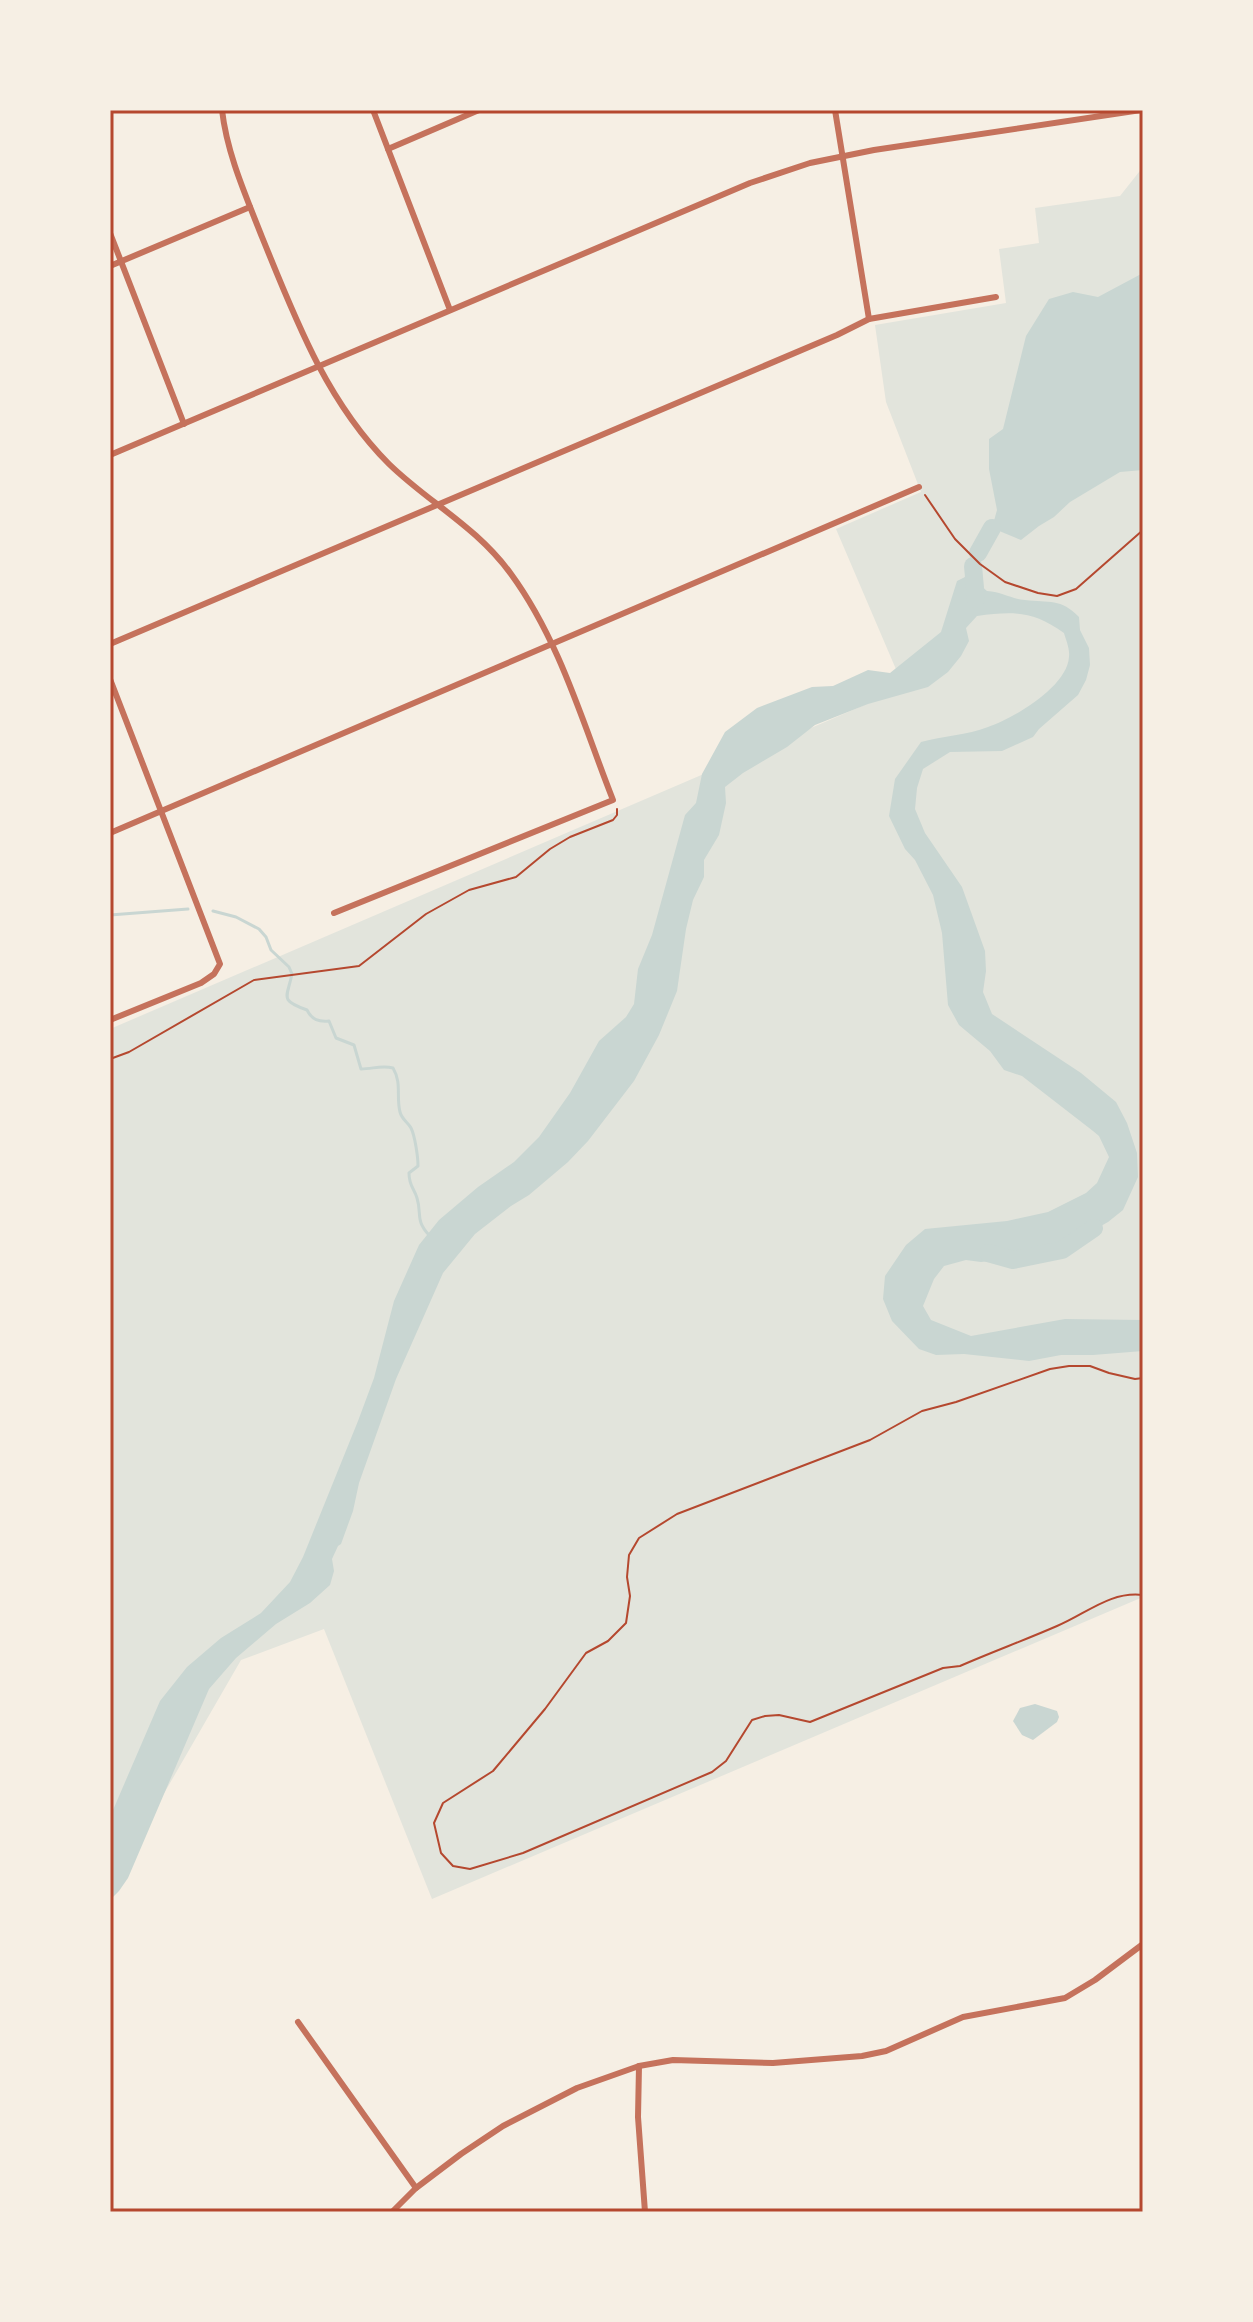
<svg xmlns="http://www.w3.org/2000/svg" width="1253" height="2322" font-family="Barlow,sans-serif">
<rect width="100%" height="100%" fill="#f6efe4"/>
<path fill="#e2e4dc" d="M1143 167V1597L432 1899 324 1629 241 1660 110 1887V1029L904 688 836 529 921 492 886 402 875 325 1006 303 999 249 1039 243 1035 208 1120 196Z"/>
<g fill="#c9d6d2">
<path d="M1143 273V470L1120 472 1070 502 1054 517 1039 526 1021 540 992 528 997 510 989 469V439L1003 429 1026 336 1049 299 1073 292 1098 297Z"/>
<path d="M965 577 974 580 987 591C1003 592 1011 599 1025 600 1049 603 1061 598 1079 617L1080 630 1089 648 1090 665 1086 680 1078 695 1039 729 1033 737 1002 751 950 752 923 769 917 788 915 809 925 833 962 887 985 951 986 971 983 992 992 1014 1081 1073 1116 1102 1127 1123 1137 1153 1138 1177 1123 1210 1108 1222 1076 1240 1011 1259 981 1262 966 1260 944 1266 934 1279 923 1306 931 1320 971 1336 1065 1319 1143 1320V1351L1093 1355H1061L1029 1361 964 1354 936 1355 919 1349 892 1321 883 1299 885 1276 906 1245 925 1229 1007 1221 1048 1212 1086 1193 1097 1183 1109 1157 1099 1136 1093 1131 1022 1076 1004 1070 990 1051 959 1025 948 1005 942 933 933 895 915 860 905 849 889 816 895 779 921 742C943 736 967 735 988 727 1014 718 1067 687 1069 657 1070 649 1066 640 1064 633 1033 611 1014 611 977 616L966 628 969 641 961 656 948 672 928 687 868 704 815 725 787 747 743 773 725 787 726 803 719 835 704 860V877L693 900 686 929 677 991 659 1035 634 1081 588 1141 568 1162 529 1195 511 1206 475 1234 443 1273 396 1379 359 1483 353 1511 341 1544 338 1546 332 1559 334 1571 330 1585 310 1603 276 1624 236 1658 209 1689 128 1878 119 1891 110 1900V1817L160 1701 187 1667 221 1638 261 1613 290 1582 303 1557 358 1421 374 1378 394 1301 419 1245 439 1220 478 1187 514 1162 539 1137 570 1093 599 1041 626 1017 634 1004 638 969 652 935 685 815 696 803 702 774 725 732 757 708 812 687 833 686 868 670 890 673 941 632 957 581Z"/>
<path d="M1035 1704 1057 1711 1059 1717 1057 1722 1033 1740 1022 1735 1013 1721 1020 1708Z"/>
</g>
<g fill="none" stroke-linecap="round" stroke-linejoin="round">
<g stroke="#c9d6d2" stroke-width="3">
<path d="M213 911 236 917 259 929 266 937 271 950 289 967 292 974C287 998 279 1000 307 1010 312 1020 319 1022 329 1021L336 1038 354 1045 361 1069C373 1069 381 1065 393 1068 402 1083 396 1097 400 1112 402 1120 408 1122 411 1128 415 1136 418 1157 418 1166L409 1173C409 1186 414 1188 417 1198 422 1214 415 1220 429 1235"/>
<path d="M110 915 188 909"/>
</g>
<g stroke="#c9d6d2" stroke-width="18">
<path d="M978 553 992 528"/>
<path d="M973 566 976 599"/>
<path d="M988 1253 1013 1260 1062 1250 1094 1228"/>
</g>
<g stroke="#b5482f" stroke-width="2">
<path d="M925 495 955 539 980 564 1005 582 1038 593 1057 596 1076 589 1143 530"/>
<path d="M110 1059 129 1052 254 980 359 966 426 914 469 890 516 877 550 849 570 837 613 820 617 815V809"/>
<path d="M1143 1378 1135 1379 1109 1373 1090 1366H1069L1050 1369 956 1402 922 1411 870 1440 677 1514 639 1538 629 1555 627 1577 630 1596 626 1623 608 1641 586 1653 545 1709 493 1771 443 1803 434 1823 441 1853 453 1866 470 1869 523 1853 712 1772 726 1761 752 1720 765 1716 779 1715 810 1722 943 1668 960 1666C992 1652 1025 1640 1057 1626 1086 1614 1110 1591 1143 1595"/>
</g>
<g stroke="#c5725c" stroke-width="6">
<path d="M222 110C227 154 246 196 262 237 295 318 326 401 389 464 429 503 476 526 511 574 560 641 583 724 613 800L334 913"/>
<path d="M373 110 450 310"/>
<path d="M835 110 869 319"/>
<path d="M388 149 479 110"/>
<path d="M110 233 184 424"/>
<path d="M110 266 250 207"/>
<path d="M110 455 750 183 810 163 874 150 1141 110"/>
<path d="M110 644 837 335 869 319 996 297"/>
<path d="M110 679 220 964 214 974 201 983 110 1020"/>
<path d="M110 833 919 487"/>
<path d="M298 2022 416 2188"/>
<path d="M639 2066 638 2117 645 2212"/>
<path d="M392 2212 416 2188 461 2154 503 2126 577 2088 639 2066 673 2060 773 2063 862 2056 886 2051 963 2017 1065 1998 1095 1980 1143 1944"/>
</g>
</g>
<rect width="1253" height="2322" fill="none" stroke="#f6efe4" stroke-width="224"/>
<rect x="112" y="112" width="1029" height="2098" fill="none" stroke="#b5482f" stroke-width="3"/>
</svg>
